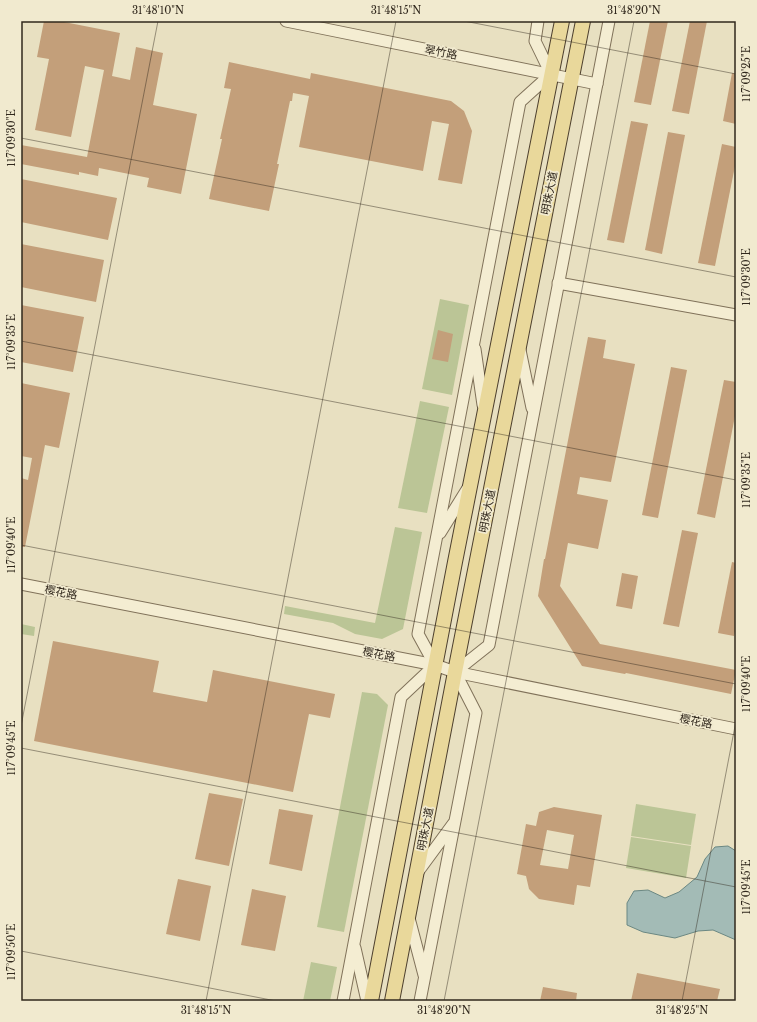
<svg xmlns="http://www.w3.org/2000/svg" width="757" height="1022" font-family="'Libre Baskerville','Noto Sans SC',serif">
<rect width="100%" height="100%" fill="#e8e0c1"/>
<g fill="#bbc596">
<path d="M440 299 469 305 452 395 422 389Z"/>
<path d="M420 401 449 407 427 513 398 508Z"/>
<path d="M395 527 422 532 403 629 382 639 355 634 333 623 284 614 285 606 375 623Z"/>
<path d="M21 624 35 627 34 636 21 634Z"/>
<path d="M362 692 377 694 388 705 344 932 317 927Z"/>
<path d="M636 804 696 814 691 845 631 836Z"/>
<path d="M631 837 691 846 686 878 626 868Z"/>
<path d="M311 962 337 967 330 1001H303Z"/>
</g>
<path fill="#a3bbb6" stroke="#6b8883" d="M728 846 736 851V940L713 930 698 931 675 938 643 932 627 925V903L634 891 648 890 665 898 679 892 697 877 705 859 715 847Z"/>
<g fill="#c39f7a" fill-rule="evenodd">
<path d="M44 21H59L120 33 112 76 130 80 136 47 163 53 153 105 197 114 181 194 147 187 149 178 99 168 98 176 79 172V175L21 164V145L87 157 104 70 85 66 71 137 35 130 49 59 37 57Z"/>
<path d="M650 21H668L651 105 634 102Z"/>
<path d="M690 21H707L689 114 672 111Z"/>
<path d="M229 62 310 79 311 73 451 101 464 111 472 131 462 184 438 180 449 124 432 121 423 171 299 147 309 96 293 93 292 101H290L277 164H279L269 211 209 199 222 139H220L231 89 224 88Z"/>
<path d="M732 73 736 74V124L723 121Z"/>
<path d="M631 121 648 124 624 243 607 240Z"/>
<path d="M668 132 685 135 662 254 645 250Z"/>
<path d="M722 144 736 147V161L715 266 698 263Z"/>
<path d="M21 179 117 198 108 240 21 222Z"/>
<path d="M21 244 104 260 96 302 21 287Z"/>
<path d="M21 305 84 317 73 372 21 362Z"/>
<path d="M438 330 453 334 448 362 432 359Z"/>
<path d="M588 337 606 340 603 358 635 364 611 482 580 477 577 494 608 500 598 549 568 543 560 586 600 644 736 670 731 694 626 673 625 674 582 666 538 596 544 559H545Z"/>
<path d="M671 367 687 370 658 518 642 515Z"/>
<path d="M724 380 736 382V411L715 518 697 514Z"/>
<path d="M21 383 70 393 59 448 45 445 25 547H21V478L28 480 32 458 21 456Z"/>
<path d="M682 530 698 533 679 627 663 624Z"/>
<path d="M732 562 736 563V626L734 636 718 633Z"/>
<path d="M622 573 638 576 632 609 616 606Z"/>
<path d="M53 641 159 661 153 692 207 702 213 670 335 694 330 718 309 714 293 792 34 741Z"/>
<path d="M209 793 243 799 229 866 195 859Z"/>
<path d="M554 807 602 815 590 887 577 885 574 905 539 899 529 889 526 876 517 874 526 824 536 826 539 812ZM547 830 574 835 568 869 540 865Z"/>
<path d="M279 809 313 815 302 871 269 864Z"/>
<path d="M178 879 211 886 200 941 166 934Z"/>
<path d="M252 889 286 896 275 951 241 945Z"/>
<path d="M637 973 720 989 717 1001H631Z"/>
<path d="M543 987 577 993 576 1001H540Z"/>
</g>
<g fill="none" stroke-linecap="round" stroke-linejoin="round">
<defs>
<g id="minor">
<path d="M286 21 597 84"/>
<path d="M558 283 736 315"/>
<path d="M475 349 483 405"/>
<path d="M520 350 532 408"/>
<path d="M440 533 468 488"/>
<path d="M21 584 435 665 455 672 736 729"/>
<path d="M417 873 453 824"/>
<path d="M409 918 424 975"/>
<path d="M355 948 367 1001"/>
<path d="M343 1001 401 697 435 665 418 634 520 102 551 74 535 41 538 21"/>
<path d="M420 1001 476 713 455 672 489 645 609 21"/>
</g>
<g id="major">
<path d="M371 1001 455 562 562 21"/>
<path d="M392 1001 455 672 583 21"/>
</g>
</defs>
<use href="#minor" stroke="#80725a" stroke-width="13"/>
<use href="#major" stroke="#4e402e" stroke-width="16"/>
<use href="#minor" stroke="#f4edd2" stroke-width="11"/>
<use href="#major" stroke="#e9d89b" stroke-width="14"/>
</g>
<path fill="none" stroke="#31281d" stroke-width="1" stroke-opacity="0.45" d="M464 21 736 74M21 138 736 277M21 341 736 480M21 545 736 684M21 726 158 21M21 748 736 887M21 951 276 1001M206 1001 396 21M444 1001 634 21M682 1001 736 721"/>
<g text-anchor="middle" stroke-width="3.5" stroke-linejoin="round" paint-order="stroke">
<g font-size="11" fill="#31281d" stroke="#f1eacf">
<text transform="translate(441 52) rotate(11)" y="4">翠竹路</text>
<text transform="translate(549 193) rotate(-79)" y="4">明珠大道</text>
<text transform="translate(487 511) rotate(-79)" y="4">明珠大道</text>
<text transform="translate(61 592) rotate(11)" y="4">樱花路</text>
<text transform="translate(379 654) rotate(11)" y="4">樱花路</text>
<text transform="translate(696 721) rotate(11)" y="4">樱花路</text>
<text transform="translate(425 829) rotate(-79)" y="4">明珠大道</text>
</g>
</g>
<rect width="757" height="1022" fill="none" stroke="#f1eacf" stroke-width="44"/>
<rect x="22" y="22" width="713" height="978" fill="none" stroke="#31281d" stroke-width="1.5"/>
<g font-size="10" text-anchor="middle" fill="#31281d">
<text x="158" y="14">31°48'10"N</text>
<text x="396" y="14">31°48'15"N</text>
<text x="634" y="14">31°48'20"N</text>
<text transform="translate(746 74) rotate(-90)" y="4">117°09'25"E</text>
<text transform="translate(11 138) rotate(-90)" y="4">117°09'30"E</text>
<text transform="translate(746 277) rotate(-90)" y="4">117°09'30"E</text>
<text transform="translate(11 342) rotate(-90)" y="4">117°09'35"E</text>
<text transform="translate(746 480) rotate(-90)" y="4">117°09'35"E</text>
<text transform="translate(11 545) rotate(-90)" y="4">117°09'40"E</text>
<text transform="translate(746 684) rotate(-90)" y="4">117°09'40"E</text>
<text transform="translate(11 748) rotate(-90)" y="4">117°09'45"E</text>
<text transform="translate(746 887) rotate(-90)" y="4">117°09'45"E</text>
<text transform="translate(11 952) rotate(-90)" y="4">117°09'50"E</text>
<text x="206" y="1014">31°48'15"N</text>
<text x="444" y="1014">31°48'20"N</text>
<text x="682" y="1014">31°48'25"N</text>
</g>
</svg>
